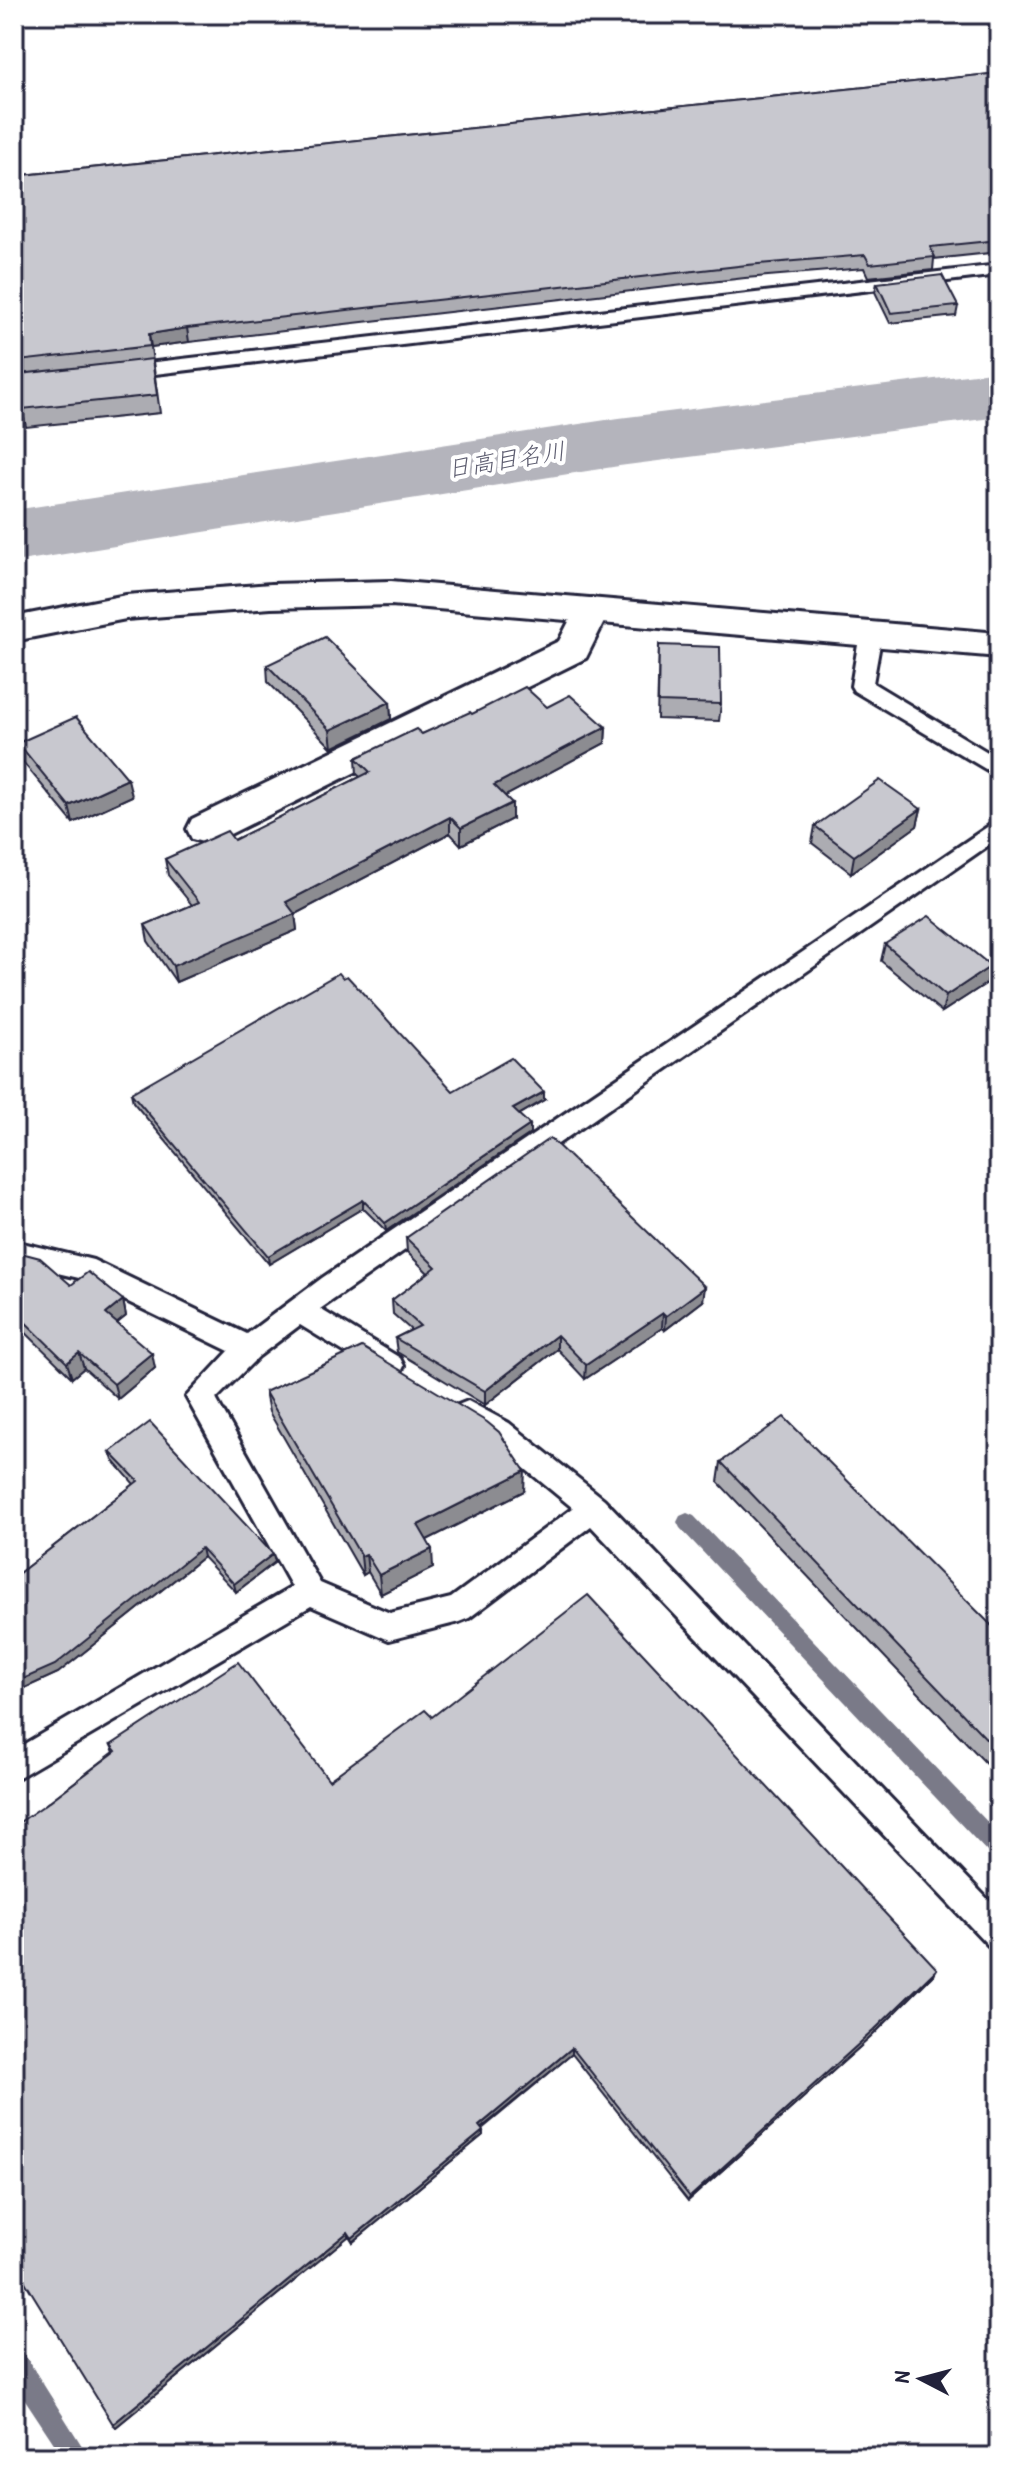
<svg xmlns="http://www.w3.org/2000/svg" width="1013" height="2471" font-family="'Patrick Hand','Klee One',sans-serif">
<rect width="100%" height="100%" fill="#fff"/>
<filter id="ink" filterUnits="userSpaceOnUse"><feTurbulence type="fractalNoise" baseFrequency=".0125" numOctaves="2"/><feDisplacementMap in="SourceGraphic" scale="16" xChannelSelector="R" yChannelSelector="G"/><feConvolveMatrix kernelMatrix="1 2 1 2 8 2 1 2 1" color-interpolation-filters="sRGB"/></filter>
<g filter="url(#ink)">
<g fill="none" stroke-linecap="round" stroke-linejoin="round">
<g fill="#7a7a88" fill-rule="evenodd">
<path d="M687 1513 694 1516 999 1834V1859L991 1856 680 1528 677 1522 680 1516Z"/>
<path d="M14 2349 23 2352 89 2457H63L14 2383Z"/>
</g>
<path fill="#b4b4bc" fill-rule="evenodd" d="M999 371V417L619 466 14 562V510L619 418Z"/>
<defs>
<g id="service">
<path d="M999 265V275L121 378 111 372 121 366Z"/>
<path d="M871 626 882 633 873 683 999 759V777L854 691 851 686 860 633Z"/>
<path d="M999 819V838L320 1309 400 1358 404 1366 400 1374 390 1378 380 1374 300 1325 259 1356 216 1399 320 1583 390 1613 451 1598 573 1508 489 1439 458 1421 454 1413 458 1405 468 1401 509 1423 604 1499 999 1911V1950L988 1945 591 1526 469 1618 459 1622 389 1640 311 1606 14 1780V1750L292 1587 186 1397 229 1351 79 1278 14 1263V1241L93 1260 247 1334 322 1278Z"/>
</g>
<path id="minor" d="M592 598 605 602 610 610 586 658 220 839 206 843 192 839 187 829 192 819 559 641 579 602Z"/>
<path id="tertiary" d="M391 581 999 633V657L391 605 271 608 126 619 14 641V617L126 595 271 584Z"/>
</defs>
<use href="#service" stroke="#22223b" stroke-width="6"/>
<use href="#minor" stroke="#22223b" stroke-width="6"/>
<use href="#tertiary" stroke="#22223b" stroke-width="6"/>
<use href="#service" fill="#fff" fill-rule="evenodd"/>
<use href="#minor" fill="#fff" fill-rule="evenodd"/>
<use href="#tertiary" fill="#fff" fill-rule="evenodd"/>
</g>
<g fill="#acacb2" stroke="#22223b" stroke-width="2">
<path d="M999 73V252L934 259 933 270 868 277 864 268 745 278 189 342 151 347 160 413 26 427 22 409V374L20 363 14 364V176Z"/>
<path d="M877 283 958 306 956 316 890 323 875 292Z"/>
<path d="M659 645 721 704 719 721 657 719Z"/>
<path d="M267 665 390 702 391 719 332 748 268 682Z"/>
<path d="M547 707 606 727 605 743 505 796 512 819 461 845 450 833 295 914 297 930 176 982 148 941 145 925 192 905 168 875 165 859 234 840 360 777 357 774 356 758 422 734 472 714Z"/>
<path d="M18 743 132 796 73 823 22 761Z"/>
<path d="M921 809 917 826 851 873 812 843 815 826Z"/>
<path d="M885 944 991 966 987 983 942 1012 881 961Z"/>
<path d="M131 1093 544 1100 519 1115 530 1125V1134L386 1231 363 1208 269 1264 133 1102Z"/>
<path d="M406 1238 703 1301 665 1330 662 1328 585 1379 557 1349 485 1405 397 1352 395 1338 411 1330 393 1314 392 1300 428 1273 407 1252Z"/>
<path d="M14 1263 71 1285 123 1300 126 1316 117 1323 155 1368 118 1399 84 1368 72 1378 14 1321Z"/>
<path d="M265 1392 524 1491 427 1540 433 1568 381 1594 368 1572 363 1575 269 1412Z"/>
<path d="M110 1452 275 1562 236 1592 203 1557 58 1673 14 1693V1577L134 1484 113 1460Z"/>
<path d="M721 1462 999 1633V1777L718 1482Z"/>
<path d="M432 1717 934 1974 871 2037 688 2201 572 2054 482 2129 483 2135 353 2242 349 2236 116 2427 46 1804 114 1752 111 1745 329 1780Z"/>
</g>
<g fill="#8c8c91" stroke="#22223b" stroke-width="2">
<path d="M187 328 189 342 151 347 149 334Z"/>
<path d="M390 702 391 719 332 748 330 730Z"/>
<path d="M606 727 605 743 494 802V785Z"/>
<path d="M128 779 132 796 73 823 69 806Z"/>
<path d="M512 803V819L461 845V828Z"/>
<path d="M921 809 917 826 851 873 854 856Z"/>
<path d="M450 817V833L295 914 297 930 176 982 173 966 286 902Z"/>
<path d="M991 966 987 983 942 1012 946 996Z"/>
<path d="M544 1092V1100L513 1118V1109Z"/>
<path d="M530 1125V1134L386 1231 385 1223Z"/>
<path d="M363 1200V1208L269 1264 268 1256Z"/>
<path d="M705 1287 703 1301 665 1330 666 1316Z"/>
<path d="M123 1300 126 1316 110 1329 106 1314Z"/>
<path d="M663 1313 662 1328 585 1379 586 1365Z"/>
<path d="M557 1335V1349L485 1405V1391Z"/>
<path d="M79 1353 84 1368 72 1378 67 1363Z"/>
<path d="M152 1353 155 1368 118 1399 114 1384Z"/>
<path d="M525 1471 524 1491 419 1544 418 1525Z"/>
<path d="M201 1548 203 1557 58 1673 14 1693V1683Z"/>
<path d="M432 1549 433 1568 381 1594 379 1575Z"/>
<path d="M273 1554 275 1562 236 1592 234 1584Z"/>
<path d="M366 1554 368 1572 363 1575 361 1556Z"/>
<path d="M937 1969 934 1974 871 2037 688 2201 690 2197Z"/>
<path d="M572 2048V2054L479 2130V2126Z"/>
<path d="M483 2131V2135L353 2242 352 2238Z"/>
<path d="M348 2232 349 2236 116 2427 113 2424Z"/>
</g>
<g fill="#c8c8cf" stroke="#22223b" stroke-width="2">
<path d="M999 73V240L930 247 935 257 870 264 865 255 747 265 187 328 149 334 150 346 19 361V350H14V176Z"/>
<path d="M942 275 958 306 891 313 877 283Z"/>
<path d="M152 359 157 395 22 409 20 374Z"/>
<path d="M325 637 390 702 330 730 267 665Z"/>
<path d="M659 645 720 647 721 704 658 702Z"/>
<path d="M525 687 547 707 570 695 606 727 494 785 512 803 461 828 450 817 286 902 295 914 173 966 145 925 199 902 165 859 227 831 234 840 370 772 356 758 416 729 422 734 470 712 472 714Z"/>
<path d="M76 717 128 779 69 806 18 743Z"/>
<path d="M880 780 921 809 854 856 815 826Z"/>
<path d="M929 916 991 966 946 996 885 944Z"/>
<path d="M339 973 343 978 347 976 453 1091 511 1058 544 1092 513 1109 530 1125 385 1223 363 1200 268 1256 131 1093Z"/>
<path d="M550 1138 705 1287 666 1316 663 1313 586 1365 557 1335 485 1391 395 1338 420 1326 392 1300 436 1267 406 1238Z"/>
<path d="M25 1254 40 1258 71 1285 88 1272 123 1300 106 1314 152 1353 114 1384 79 1353 67 1363 14 1311V1263Z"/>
<path d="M362 1347 487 1422 499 1432 525 1471 418 1525 432 1549 379 1575 366 1554 361 1556 265 1392Z"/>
<path d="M784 1417 999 1633V1752L721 1462Z"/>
<path d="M150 1422 273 1554 234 1584 201 1548 55 1665 14 1683V1577L138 1481 110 1452Z"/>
<path d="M588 1595 937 1969 873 2031 690 2197 572 2048 479 2126 483 2131 352 2238 348 2232 113 2424 14 2264V1826L46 1804 116 1751 111 1745 238 1662 329 1780 425 1710 432 1717Z"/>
</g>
</g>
<g text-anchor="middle" stroke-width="8" stroke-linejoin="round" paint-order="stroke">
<g font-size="24" font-style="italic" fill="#5c5c6f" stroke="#fff">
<text transform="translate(506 460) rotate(-9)" y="8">日高目名川</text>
</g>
</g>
<rect width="1013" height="2471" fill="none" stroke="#fff" stroke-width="48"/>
<rect x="24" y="24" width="965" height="2423" fill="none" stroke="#22223b" stroke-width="3" filter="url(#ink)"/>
<g transform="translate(921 2379) rotate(276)" stroke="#ffffff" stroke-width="6" paint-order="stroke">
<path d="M0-6L14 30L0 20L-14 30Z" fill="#22223b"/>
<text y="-12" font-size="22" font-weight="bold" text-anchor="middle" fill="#22223b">N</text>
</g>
</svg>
